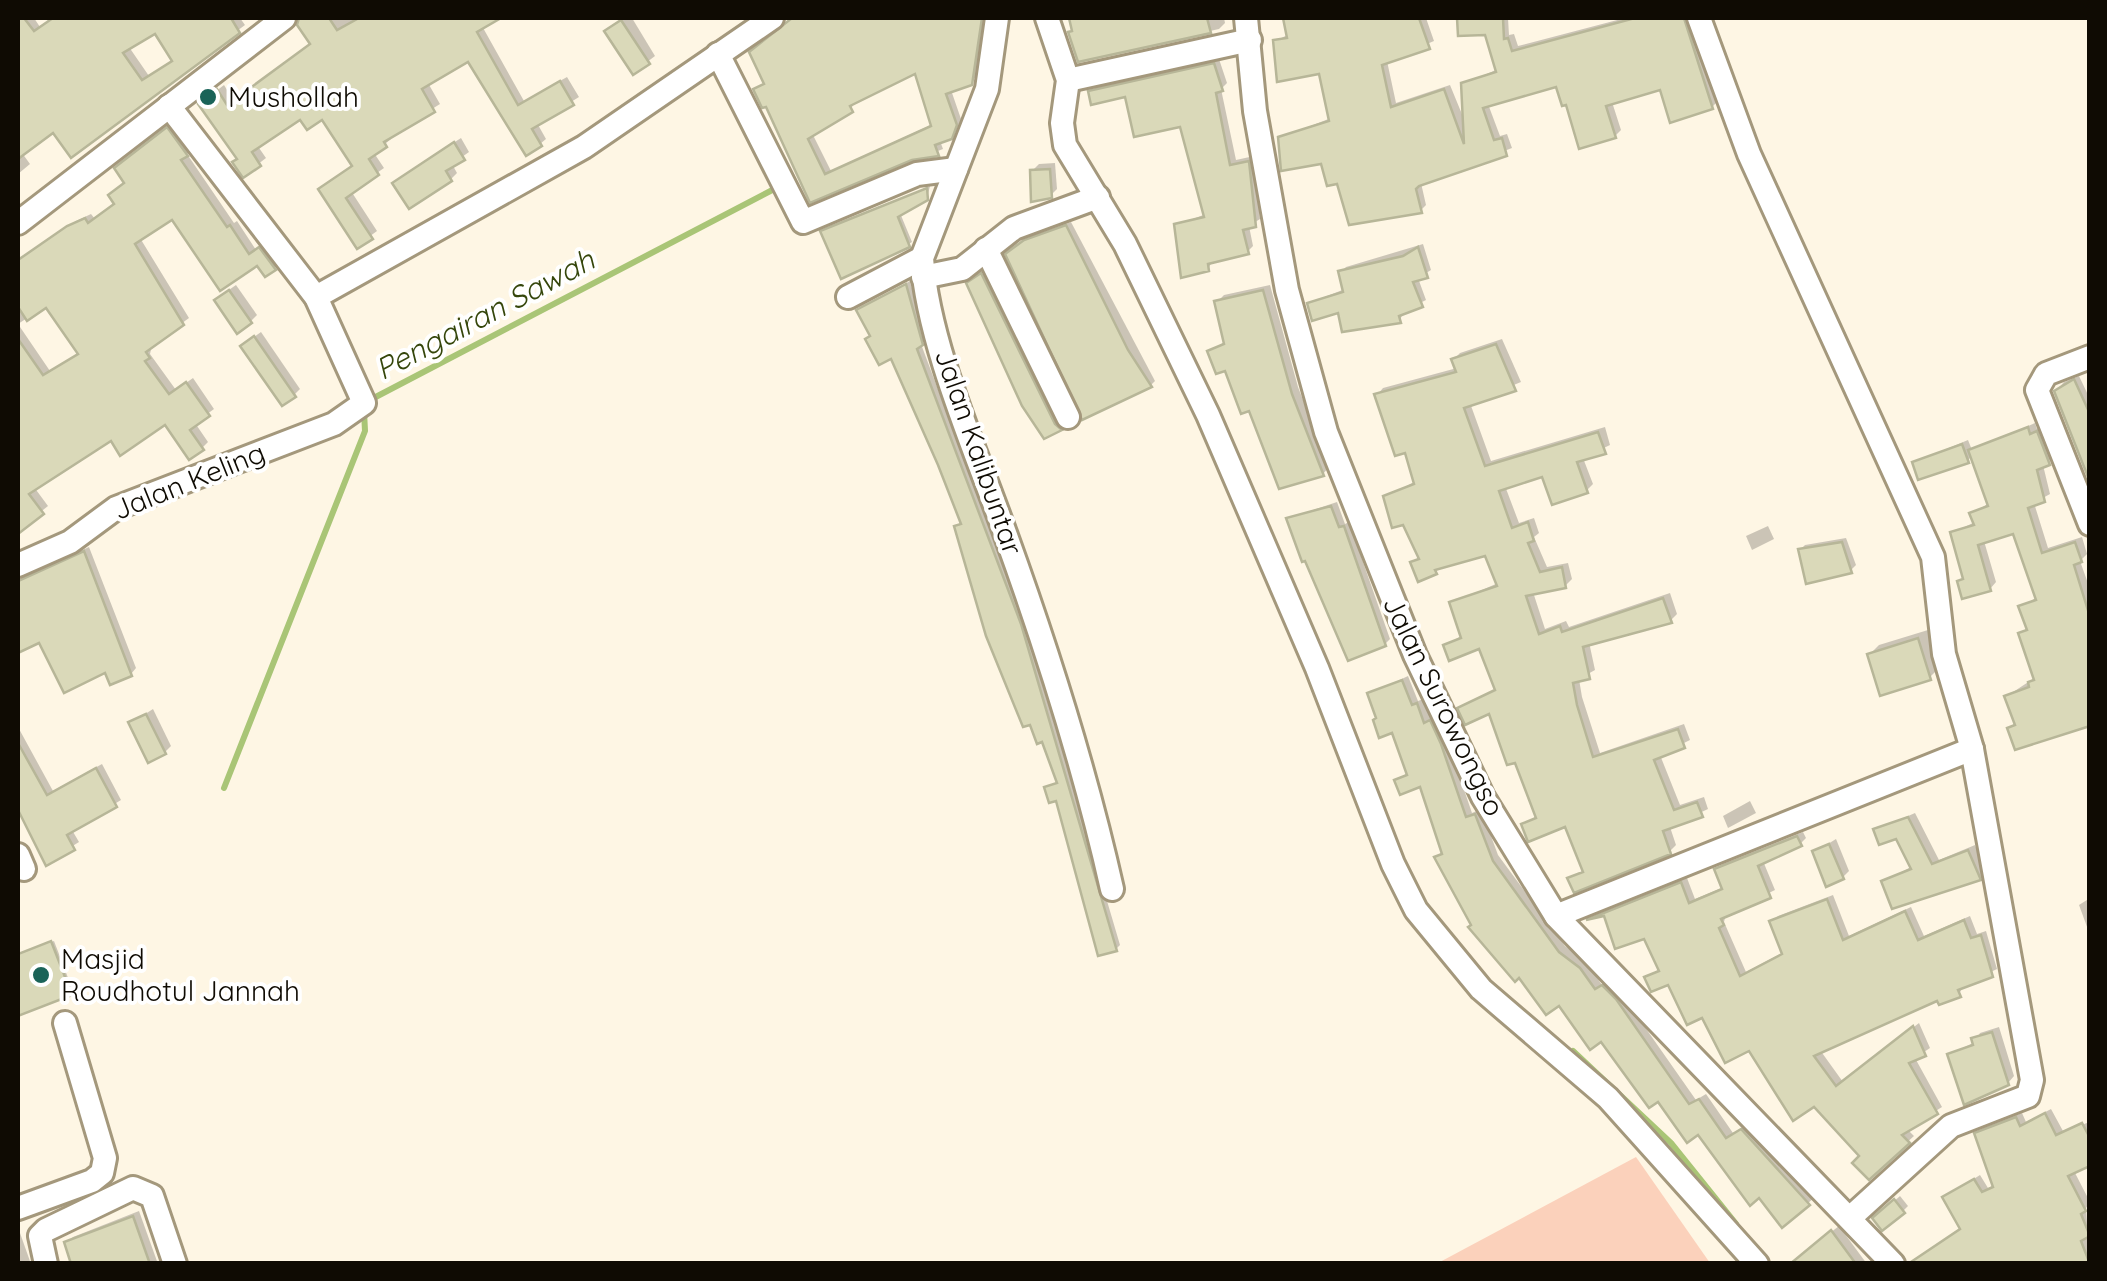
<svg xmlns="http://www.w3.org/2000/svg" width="2107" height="1281" font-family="Quicksand,sans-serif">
<rect width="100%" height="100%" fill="#fef6e4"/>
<path fill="#fbd1bb" d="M1636 1157 1710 1263H1438Z"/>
<g fill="#0003" fill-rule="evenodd">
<path d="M18 18H34L40 27 54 18H240L245 25 71 155 54 129 22 153 30 164 18 174ZM156 31 174 60 149 76 129 47Z"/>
<path d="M299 18H496L482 26 524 101 567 77 579 97 537 123 546 139 540 144 469 59 428 83 440 104 389 136 391 139 374 153 384 168 351 191 377 231 358 245 321 189 354 165 322 116H301L257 145 266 158 244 175 207 98 224 85 234 101 312 44Z"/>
<path d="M625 18H632L655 56 634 72 613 26Z"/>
<path d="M795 18H987L977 77 951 90 961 119 956 131 940 141 943 149 811 200 767 103 756 90 766 82 787 27ZM916 71 933 124 831 171 812 133 851 110 854 101Z"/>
<path d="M1071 18H1224L1225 23 1219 29 1080 60Z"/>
<path d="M1285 18H1426L1434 41 1387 61 1396 103 1450 85 1466 124 1464 84 1498 69 1487 32 1460 18H1508L1509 35 1514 34 1518 46 1625 18H1693L1718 101 1712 107 1662 87 1612 102 1621 130 1615 136 1568 102 1557 84 1488 104 1500 136 1507 134 1512 148 1421 183 1426 205 1420 211 1339 181 1323 161 1280 138 1331 118 1321 71 1276 41 1289 34Z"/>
<path d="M1219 59 1227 83 1221 89 1236 160 1254 156 1260 219 1249 226 1253 246 1247 252 1213 260 1208 269 1177 225 1206 214 1182 124 1127 94 1091 92 1097 86Z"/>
<path d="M174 123 192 148 187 154 234 223 237 221 256 250 266 243 280 262 266 274 258 262 172 216 140 238 189 318 152 345 150 354 176 390 193 378 214 409 195 423 208 442 202 448 165 421 112 438 34 487 48 506 18 530V260L76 221 91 214 95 219 117 203 126 182 123 163ZM47 305 80 353 50 371 18 324Z"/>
<path d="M461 138 469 152 452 164 457 173 451 179 401 177Z"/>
<path d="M1055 163 1057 189 1050 196 1032 171 1039 164Z"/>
<path d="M930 186 927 198 900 213 912 242 863 270 823 232Z"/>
<path d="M1071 222 1155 381 1151 385 1013 250 1031 236Z"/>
<path d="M1423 244 1431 270 1418 278 1426 300 1404 311 1400 320 1344 329 1340 310 1309 303 1345 289 1341 272 1346 267Z"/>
<path d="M984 273 1062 427 1045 436 972 281Z"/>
<path d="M910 281 926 339 921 344 1024 619 1120 945 1116 949 1058 798 1047 788 1059 781 956 527 963 522 892 355 873 334 859 310Z"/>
<path d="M236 285 257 315 251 321 223 294Z"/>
<path d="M1270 285 1298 387 1329 467 1323 474 1251 407 1226 368 1210 351 1226 341 1217 302 1224 295Z"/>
<path d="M261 332 300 389 294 395 250 340Z"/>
<path d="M1502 339 1521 382 1470 403 1491 461 1605 427 1610 445 1583 458 1593 484 1587 490 1544 474 1505 486 1519 523 1534 518 1539 533 1534 537 1547 567 1568 563 1572 579 1565 586 1533 592 1545 629 1566 621 1569 627 1670 593 1677 614 1671 620 1589 642 1595 670 1579 679 1582 697 1600 753 1684 724 1690 740 1660 755 1680 805 1704 797 1708 809 1670 827 1676 845 1670 851 1570 878 1585 869 1567 824 1524 825 1538 815 1517 759 1491 711 1460 708 1497 688 1481 646 1446 645 1463 635 1452 603 1498 583 1487 553 1442 566 1435 572 1413 562 1420 556 1405 522 1386 497 1416 481 1406 450 1377 395 1383 388 1457 368 1454 359 1460 353Z"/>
<path d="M2079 376 2090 399V468L2056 391 2064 382Z"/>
<path d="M2035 423 2037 429 2044 427 2056 456 2043 465 2050 494 2034 503 2048 548 2082 537 2087 554 2080 561 2090 589V724L2010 728 2016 722 2007 696 2036 677 2021 634 2028 627 2021 607 2037 597 2015 531 1984 541 1996 582 1990 589 1959 582 1965 576 1952 533 1975 522 1972 514 1989 503 1973 455 1967 461 1915 462 1968 440 1972 450Z"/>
<path d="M1337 502 1345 524 1349 522 1390 639 1385 644 1289 518Z"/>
<path d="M1768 526 1774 539 1752 550 1746 536Z"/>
<path d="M1846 538 1856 565 1851 570 1800 550 1805 545Z"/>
<path d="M89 547 136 668 131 674 106 669 40 640 18 651V580Z"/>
<path d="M1928 630 1940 667 1930 677 1869 655 1879 645Z"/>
<path d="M1408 676 1418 701 1423 699 1431 718 1436 716 1446 737 1472 813 1481 809 1498 855 1565 946 1586 962 1602 985 1609 980 1621 993 1696 1100 1706 1094 1733 1133 1748 1124 1814 1198 1808 1203 1759 1195 1602 1038 1480 939 1444 876 1437 858 1443 851 1422 784 1397 780 1409 772 1393 730 1370 694Z"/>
<path d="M153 709 171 746 165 752 131 723Z"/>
<path d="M18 727 53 791 102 764 121 800 72 830 79 842 47 862 18 802Z"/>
<path d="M1750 801 1756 813 1728 828 1723 816Z"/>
<path d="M1915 813 1939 860 1975 845 1985 872 1979 878 1884 881 1913 866 1898 836 1876 830Z"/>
<path d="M1803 832 1806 838 1800 844 1763 861 1775 890 1726 914 1724 922 1746 972 1784 952 1772 922 1778 916 1833 895 1849 936 1911 907 1924 936 1970 916 1977 934 1986 931 1997 969 1963 985 1959 995 1938 998 1820 1050 1843 1082 1919 1023 1930 1048 1915 1058 1942 1107 1907 1129 1914 1136 1869 1177 1862 1156 1815 1104 1669 982 1647 977 1661 968 1646 936 1605 913 1594 916 1687 878 1695 899 1724 887 1717 869 1723 864Z"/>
<path d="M1836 839 1849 871 1843 877 1815 852Z"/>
<path d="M2090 898V935L2079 905Z"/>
<path d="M54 941 73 991 18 1013V954Z"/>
<path d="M1999 1027 2014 1076 2008 1083 1949 1055 1975 1042 1980 1033Z"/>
<path d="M2051 1109 2063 1131 2090 1122V1163L2074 1171 2090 1202 2086 1208 2090 1264 1962 1228 1945 1197 1980 1175 1988 1188 1995 1185 1977 1134 1983 1128 2022 1113 2026 1122Z"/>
<path d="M1900 1196 1908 1206 1903 1211 1875 1218Z"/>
<path d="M139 1211 158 1264H74L67 1243 73 1237Z"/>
<path d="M1839 1226 1867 1264H1801L1804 1253Z"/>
<path d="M20 1233 31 1264H18Z"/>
</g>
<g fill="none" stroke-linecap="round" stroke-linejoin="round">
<g stroke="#a9c576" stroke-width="6">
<path d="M368 401 778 187"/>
<path d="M224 788 365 431 364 411"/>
<path d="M1573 1051 1671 1143 1736 1224"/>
</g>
</g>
<g fill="#dad9b9" stroke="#b7b698" stroke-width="2.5" fill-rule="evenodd">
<path d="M18 18H24L34 31 53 18H231L240 33 71 158 53 133 18 159ZM155 34 172 61 142 80 123 53Z"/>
<path d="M299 18H329L337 30 359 18H501L477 32 518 105 560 81 574 105 532 129 542 146 526 156 468 62 422 89 435 112 384 142 387 147 369 159 379 175 346 198 373 239 357 249 318 189 352 166 322 120 307 130 300 120 252 152 261 166 243 178 232 162 237 159 198 104 217 89 227 105 310 44 297 25Z"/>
<path d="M792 18H982L972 85 946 94 957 125 952 139 935 145 939 156 912 160 810 203 766 107 762 108 753 89 764 84 749 52ZM915 74 931 126 825 174 808 139 853 112 850 106Z"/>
<path d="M1069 18H1207L1211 33 1078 62 1068 32 1072 31Z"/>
<path d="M1283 18H1419L1430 49 1382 65 1391 107 1444 89 1464 144 1461 83 1496 72 1485 35 1458 36 1457 18H1503L1504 39 1508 38 1512 51 1635 18H1684L1713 109 1670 123 1660 90 1606 106 1616 138 1579 149 1566 105 1562 106 1556 87 1483 108 1494 140 1502 138 1507 156 1419 186 1416 189 1422 213 1349 225 1337 184 1327 186 1321 164 1281 171 1278 137 1329 121 1319 74 1277 82 1273 40 1287 38Z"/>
<path d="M621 20 650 64 633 75 604 31Z"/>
<path d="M1214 63 1223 91 1216 93 1230 165 1249 161 1256 227 1243 230 1249 254 1208 264 1209 271 1181 278 1174 224 1204 217 1180 127 1134 137 1125 97 1091 105 1088 91Z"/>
<path d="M167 127 188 156 181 160 227 227 230 225 249 254 259 247 276 270 265 277 257 266 220 291 172 220 135 244 184 325 146 352 150 358 145 361 169 394 186 382 210 416 190 430 204 450 189 460 165 425 120 456 111 441 29 494 44 514 18 534V339L43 375 78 354 46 308 27 321 18 307V260L67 226 85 218 88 223 114 204 108 195 124 183 114 168Z"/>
<path d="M454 142 465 160 446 171 452 181 409 209 392 183Z"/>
<path d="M1050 169 1052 198 1031 202 1030 170Z"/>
<path d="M927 188 928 200 898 217 910 247 841 279 820 231Z"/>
<path d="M1066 225 1128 350 1152 387 1082 420 1005 254 1024 240Z"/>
<path d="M1418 247 1428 278 1413 282 1423 307 1399 316 1401 323 1342 332 1338 313 1312 321 1307 303 1343 292 1338 271 1403 256Z"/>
<path d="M981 273 1055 424 1062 430 1044 439 1022 406 966 283Z"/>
<path d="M906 284 923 345 917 349 1021 624 1117 951 1098 956 1056 801 1049 803 1044 787 1057 783 1042 742 1037 744 1030 725 1023 727 986 636 954 526 961 524 938 465 891 359 879 365 865 339 870 336 856 310Z"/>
<path d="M229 290 252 323 237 334 214 300Z"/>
<path d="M1263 290 1292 394 1324 476 1279 489 1249 411 1241 414 1225 371 1216 374 1207 351 1224 344 1214 301Z"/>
<path d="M254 336 296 397 282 406 240 346Z"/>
<path d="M1496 344 1516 391 1464 408 1485 466 1598 432 1606 454 1577 462 1588 493 1552 505 1542 477 1499 491 1512 528 1528 522 1534 541 1528 543 1540 572 1562 567 1566 588 1526 596 1539 634 1560 626 1562 632 1663 598 1672 623 1583 647 1590 679 1573 683 1577 705 1593 757 1678 729 1685 748 1654 760 1674 810 1697 802 1703 817 1663 831 1671 854 1574 893 1567 878 1583 872 1565 827 1528 842 1521 824 1536 818 1515 763 1507 765 1489 714 1465 725 1457 708 1495 690 1479 649 1449 661 1443 645 1461 638 1449 602 1497 586 1485 556 1435 570 1437 574 1418 582 1410 562 1419 559 1403 525 1392 528 1383 496 1414 484 1405 453 1395 456 1374 394 1456 372 1451 359Z"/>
<path d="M2074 379 2090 414V482L2054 391Z"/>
<path d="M2028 427 2030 434 2037 431 2050 465 2037 470 2045 502 2028 508 2042 553 2075 542 2082 562 2074 565 2090 617V726L2015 750 2007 728 2015 725 2004 696 2029 687 2028 682 2034 680 2018 633 2027 630 2018 606 2036 600 2013 534 1978 545 1991 591 1962 599 1957 581 1963 579 1950 532 1974 525 1969 513 1988 506 1968 450Z"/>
<path d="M1962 444 1969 463 1918 480 1912 462Z"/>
<path d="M1331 506 1339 527 1344 526 1386 646 1348 661 1305 561 1302 562 1286 518Z"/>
<path d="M1842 542 1852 573 1806 584 1798 549Z"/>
<path d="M84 551 132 676 110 685 105 673 64 693 39 643 18 653V581Z"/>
<path d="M1918 638 1931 680 1880 696 1867 654Z"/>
<path d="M1402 680 1412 705 1417 703 1424 723 1430 720 1441 744 1466 817 1475 814 1493 861 1559 952 1580 968 1595 989 1602 985 1616 999 1689 1104 1699 1099 1726 1138 1741 1129 1810 1205 1782 1228 1759 1198 1750 1206 1698 1135 1687 1143 1658 1102 1649 1108 1601 1042 1590 1050 1559 1006 1546 1015 1519 978 1515 982 1468 927 1471 925 1434 857 1442 854 1420 787 1400 795 1394 780 1407 775 1392 733 1379 738 1373 720 1376 718 1367 693Z"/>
<path d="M146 714 166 754 148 763 128 722Z"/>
<path d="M18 743 47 795 96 768 117 807 67 835 75 850 46 866 18 810Z"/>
<path d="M1908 817 1932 864 1968 850 1981 880 1892 909 1881 881 1911 869 1896 839 1879 845 1873 829Z"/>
<path d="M1797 836 1802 846 1758 866 1771 898 1721 919 1724 925 1719 928 1740 976 1782 954 1769 921 1827 899 1843 940 1905 911 1918 940 1964 920 1971 938 1981 935 1993 977 1958 990 1961 997 1939 1005 1937 1001 1814 1056 1836 1086 1913 1026 1926 1056 1909 1063 1938 1114 1902 1135 1910 1143 1869 1180 1852 1163 1859 1156 1814 1107 1793 1121 1749 1051 1725 1063 1702 1018 1687 1025 1668 985 1651 992 1644 977 1659 971 1644 939 1615 949 1604 916 1586 920 1681 882 1689 903 1722 889 1714 869Z"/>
<path d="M1829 844 1844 879 1826 887 1812 851Z"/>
<path d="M51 941 72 995 18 1016V954Z"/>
<path d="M1992 1032 2009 1085 1964 1105 1947 1054 1973 1045 1971 1038Z"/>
<path d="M2045 1113 2056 1135 2082 1123 2090 1138V1166L2068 1176 2086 1211 2081 1214 2090 1236 2081 1241 2090 1264H1908L1960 1229 1942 1197 1974 1179 1982 1192 1993 1187 1974 1133 2016 1117 2020 1126Z"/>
<path d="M1894 1199 1905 1213 1882 1231 1872 1218Z"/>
<path d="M133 1216 150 1264H71L64 1242Z"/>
<path d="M1831 1230 1856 1264H1790Z"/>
</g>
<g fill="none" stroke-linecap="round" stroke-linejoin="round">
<defs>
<g id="minor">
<path d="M997 18 987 89 922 258C928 344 976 451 1005 533 1047 649 1085 769 1112 889"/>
<path d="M1047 18 1068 80 1062 123 1065 145 1125 244 1208 415 1317 668 1393 864 1416 910 1481 989 1608 1098 1757 1264"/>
<path d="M1246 18 1255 111 1287 290 1326 432 1415 655 1483 797 1556 916 1893 1264"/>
<path d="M1699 18 1749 154 1933 557 1944 654 1972 749 2032 1080 2028 1096 1951 1126 1851 1217"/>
<path d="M718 54 803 222 917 174 956 169"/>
<path d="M1068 80 1250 40"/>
<path d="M18 223 284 18"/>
<path d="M986 249 1068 417"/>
<path d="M923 277 962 269 1014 228 1098 197"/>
<path d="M316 297 584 147 772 18"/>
<path d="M848 297 922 258"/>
<path d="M2090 357 2046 374 2037 390 2090 524"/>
<path d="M18 565 70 542 116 508 334 424 364 403 316 297 169 106"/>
<path d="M18 855 24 869"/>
<path d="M1556 916 1972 749"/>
<path d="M18 1208 92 1181 102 1173 105 1158 65 1023"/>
<path d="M46 1264 40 1236 46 1230 133 1188 152 1196 175 1264"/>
</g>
</defs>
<use href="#minor" stroke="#a4987c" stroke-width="28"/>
<use href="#minor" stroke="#fff" stroke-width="22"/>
</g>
<g fill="#1a6358" stroke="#fff" stroke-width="4">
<circle cx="208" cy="97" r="10"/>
<circle cx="41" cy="975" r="10"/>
</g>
<g text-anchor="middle" stroke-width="8" stroke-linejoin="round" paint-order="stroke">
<g font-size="28" fill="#0f0b03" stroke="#fff" text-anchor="start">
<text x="228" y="107">Mushollah</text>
<text x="61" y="969">Masjid<tspan x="61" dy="32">Roudhotul Jannah</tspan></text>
</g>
<g font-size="28" fill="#0f0b03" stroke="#fff">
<text transform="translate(979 452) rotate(71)" y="10">Jalan Kalibuntar</text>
<text transform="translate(189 481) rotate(-22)" y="10">Jalan Keling</text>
<text transform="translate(1444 706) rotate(64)" y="10">Jalan Surowongso</text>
</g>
<g font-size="30" font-style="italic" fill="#35460b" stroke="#fff">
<text transform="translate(485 315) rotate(-28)" y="10">Pengairan Sawah</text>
</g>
</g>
<rect width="2107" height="1281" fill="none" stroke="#0f0b03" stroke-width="40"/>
</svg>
